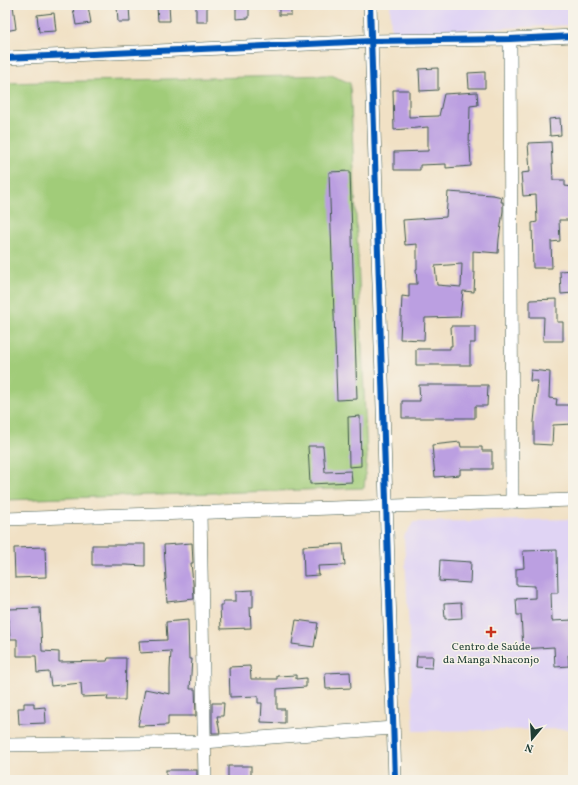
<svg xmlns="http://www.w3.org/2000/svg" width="578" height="785" font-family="Vollkorn,serif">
<rect width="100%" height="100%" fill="#f7f3e8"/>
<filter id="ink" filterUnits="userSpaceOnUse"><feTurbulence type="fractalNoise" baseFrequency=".025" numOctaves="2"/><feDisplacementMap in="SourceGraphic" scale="8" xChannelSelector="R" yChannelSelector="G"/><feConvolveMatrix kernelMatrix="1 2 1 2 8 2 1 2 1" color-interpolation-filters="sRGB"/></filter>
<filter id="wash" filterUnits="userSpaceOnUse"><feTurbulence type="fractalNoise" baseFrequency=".012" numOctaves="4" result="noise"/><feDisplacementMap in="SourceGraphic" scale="16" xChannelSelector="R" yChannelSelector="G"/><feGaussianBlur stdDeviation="0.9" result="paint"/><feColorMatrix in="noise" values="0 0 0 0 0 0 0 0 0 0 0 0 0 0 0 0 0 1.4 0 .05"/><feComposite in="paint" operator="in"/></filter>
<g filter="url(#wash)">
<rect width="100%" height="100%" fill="#f1e1c5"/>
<g fill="#e0d4f4">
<path d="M390 5H573V25L391 33Z"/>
<path d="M573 519V729L414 731 404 536 414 522Z"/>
</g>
<path fill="#a1cc79" stroke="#608456" d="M331 75 350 83 367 457 364 488 5 500V83Z"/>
<g id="blocks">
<g fill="#bb9fe1" fill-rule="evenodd">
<path d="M5 5H13L16 29 5 31Z"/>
<path d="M169 5 170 21H158L157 6Z"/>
<rect x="196" y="5" width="11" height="17"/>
<path d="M236 5H249V18L236 19Z"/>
<rect x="279" y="5" width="12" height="10"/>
<path d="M88 6 91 23 76 25 73 8Z"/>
<path d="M117 6H129L130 22H118Z"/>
<path d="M54 13 56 31 39 32 37 15Z"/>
<path d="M438 68V90L420 91 419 69Z"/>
<path d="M485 72V88H469L468 73Z"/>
<path d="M393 90H409V117L439 116 444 94 477 92 478 105 470 106 469 147H470L471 166 446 168V164L420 165V170H394V152L428 151V127L394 130Z"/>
<path d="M560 118 561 135 550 136 549 119Z"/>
<path d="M551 142 553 180H565V186L573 187V220H559L560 241 551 242 552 268H533L532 223 537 222 536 195 523 196 521 173 530 172 528 143Z"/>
<path d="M350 171 357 399 337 400 329 172Z"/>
<path d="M448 192 493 195 502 197 501 202H503V211L499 239 498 253 473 251V272H475L474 292 463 291 460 317 425 318 424 340 400 339 402 296 409 297V284H417L416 269H417V244L405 245 403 220 446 217ZM462 264 461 287 437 285 435 266Z"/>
<path d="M573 270V293L561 294 560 271Z"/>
<path d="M557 299V322H563V341H543L544 317H530V300Z"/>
<path d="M451 326H475V343H470V365H416V349H450V346H452Z"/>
<path d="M531 370 550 372 549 398 557 399 556 405H573V424L553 425 552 445 534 444V422L538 381H530Z"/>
<path d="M419 385H488L487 406H475V418H402V401H420Z"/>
<path d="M360 416 361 466 349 467 348 417Z"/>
<path d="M460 442 461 447H482V451H492V469H460V475L435 477 432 445Z"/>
<path d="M308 446H323L325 472 351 471 352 482 310 484Z"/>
<path d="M192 543 193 563H191L193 583 194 599 167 602 165 580 166 579 164 545Z"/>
<path d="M126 544H145V566L126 565H92V545H126Z"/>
<path d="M343 544 345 565 318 566 319 575 304 576 303 546Z"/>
<path d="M45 547 46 577 15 578 14 548Z"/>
<path d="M557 550 558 593H551L552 621 573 620V654L568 655 569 666 555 667 554 647 523 649 521 615H517L516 599 535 598V586L516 585V569L524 568 523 551Z"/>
<path d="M440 560 471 562 470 583 439 581Z"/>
<path d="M253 590V607H250L251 628 221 629 220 605H223V601H236V591Z"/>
<path d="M461 603 462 618 445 619 444 604Z"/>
<path d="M40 608 42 651 59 652V662L107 661 108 658H126L125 700H107L108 696 82 697 81 683 51 686 49 672 37 673 36 656H17V639H10L8 609Z"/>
<path d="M188 620 189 659H192L190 689H195L196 716H168V725L138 726 145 689 170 694V670L171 651 140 653 139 641 167 640 166 622Z"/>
<path d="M296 620 318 623 314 647 292 644Z"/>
<path d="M417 656H433L432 668 416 667Z"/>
<path d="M250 666 251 679H277V676L296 675V679L306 678V687L277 689V709H285V723L261 722 262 703H258V696L230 697 229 667Z"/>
<path d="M350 672 351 688 326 689 325 673Z"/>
<path d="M24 703H34V708L45 707 46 723 19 724 18 708H24Z"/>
<path d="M212 703H224L223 716H217L220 733H212Z"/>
<rect x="228" y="766" width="23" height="14"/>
<rect x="166" y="770" width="31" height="10"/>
</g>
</g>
</g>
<g filter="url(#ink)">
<use href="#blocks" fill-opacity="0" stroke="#3e564a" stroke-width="1"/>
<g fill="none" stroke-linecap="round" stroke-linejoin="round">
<defs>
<g id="minor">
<path d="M370 5 395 780"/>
<path d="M510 39 512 502"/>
<path d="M5 58 372 41 510 39 573 36"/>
<path d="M200 512 205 780"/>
<path d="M5 519 573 500"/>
<path d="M5 745 204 742 393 728"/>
</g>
</defs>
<use href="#minor" stroke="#3e564a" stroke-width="14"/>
<use href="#minor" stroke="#fff" stroke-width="13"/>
<defs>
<g id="cycleway">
<path d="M370 5 395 780"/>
<path d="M5 58 372 41 510 39 573 36"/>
</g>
</defs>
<use href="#cycleway" stroke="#f7f3e8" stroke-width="8"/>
<use href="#cycleway" stroke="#0057b8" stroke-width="6"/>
</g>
</g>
<path fill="#c8321e" stroke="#f7f3e8" stroke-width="1.5" d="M489 626h4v4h4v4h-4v4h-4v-4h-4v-4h4z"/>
<g text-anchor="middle" stroke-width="3" stroke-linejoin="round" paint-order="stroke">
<g font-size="11" fill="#1f3d34" stroke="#f7f3e8">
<text x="491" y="650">Centro de Saúde<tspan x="491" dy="13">da Manga Nhaconjo</tspan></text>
</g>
</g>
<rect width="578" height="785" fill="none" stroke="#f7f3e8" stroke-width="20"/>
<g transform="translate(532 739) rotate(198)" stroke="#f7f3e8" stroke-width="3" paint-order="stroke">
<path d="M0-3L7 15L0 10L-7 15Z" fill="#1f3d34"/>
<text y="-6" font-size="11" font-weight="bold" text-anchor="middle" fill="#1f3d34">N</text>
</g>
</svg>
